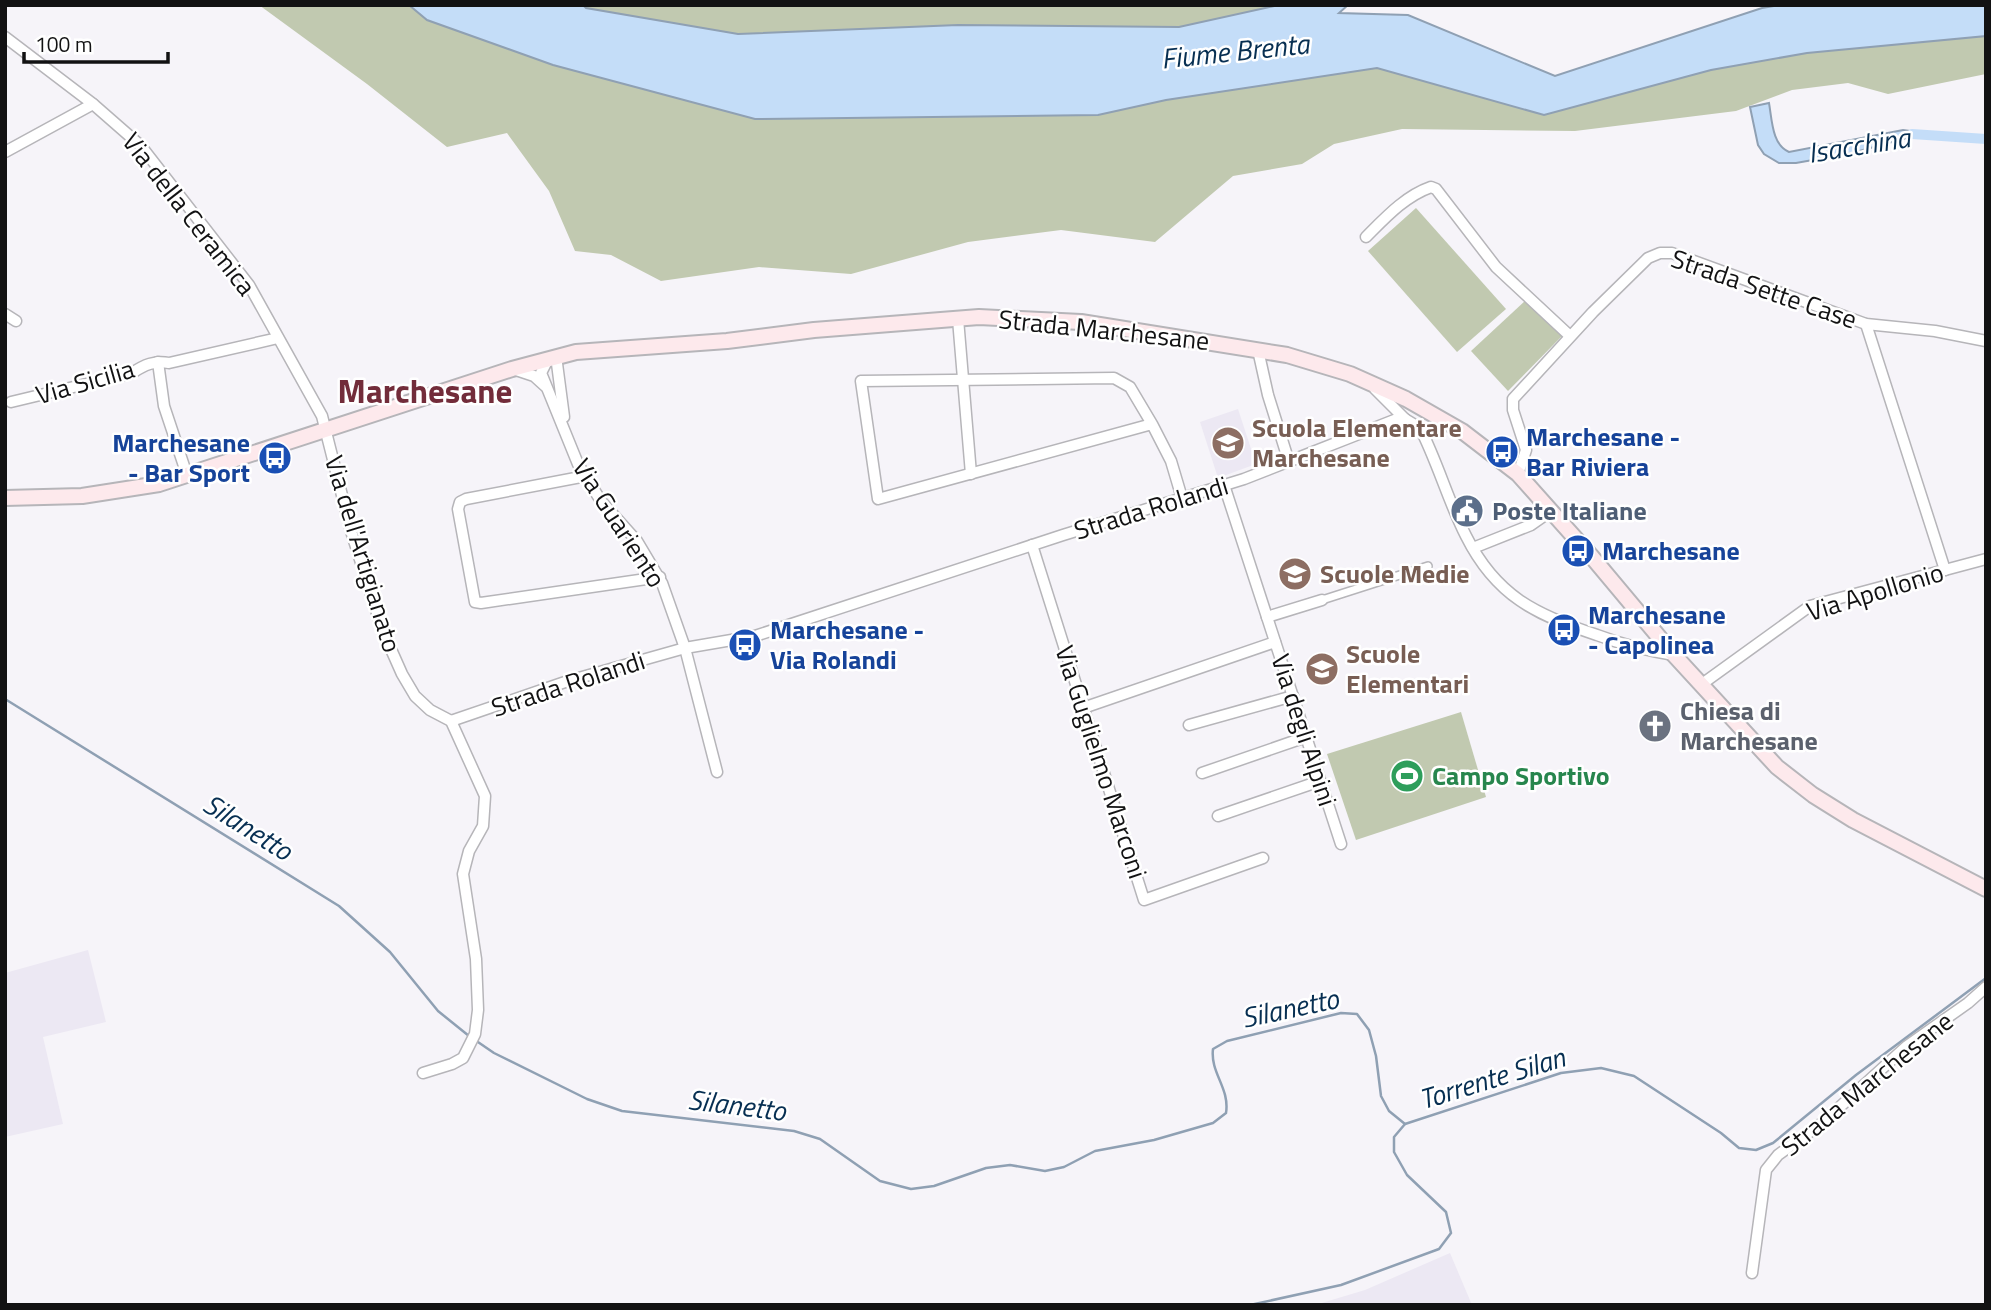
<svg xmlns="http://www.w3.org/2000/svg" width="1991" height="1310" font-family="'Titillium Web',sans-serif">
<rect width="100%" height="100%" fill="#f6f4f9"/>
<g fill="#ece8f3">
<path d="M1238 409 1256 464 1218 478 1200 422Z"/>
<path d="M88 950 106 1022 43 1037 63 1124 5 1137V973Z"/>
<path d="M1450 1253 1472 1305H1315L1365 1290Z"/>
</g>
<g fill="#c1c9b0">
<path d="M259 5H409L427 20 553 65 755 119 1098 115 1166 100 1377 68 1544 115 1711 70 1807 53 1846 49 1843 5H1986V74L1888 94 1848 83 1792 90 1736 111 1575 131 1402 129 1334 144 1302 164 1233 176 1155 242 1061 230 968 242 851 274 759 267 661 281 611 255 575 251 549 191 507 133 447 147 367 84Z"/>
<path d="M583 5H1279L1179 27 958 25 738 34 586 8Z"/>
<path d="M1416 208 1506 309 1457 352 1368 251Z"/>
<path d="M1526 300 1562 336 1508 391 1471 351Z"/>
<path d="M1461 712 1486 797 1356 840 1327 754Z"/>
</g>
<g fill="#c4ddf8" stroke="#8fa0b3" stroke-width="2">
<path d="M409 5H583L586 8 738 34 958 25 1179 27 1279 5H1348L1339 13 1408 15 1555 76 1762 8 1780 5H1986V36L1807 53 1711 70 1544 115 1377 68 1166 100 1098 115 755 119 553 65 427 20Z"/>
<path d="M1769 103C1772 120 1772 145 1789 152L1903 130 1925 133 1852 153 1796 163H1779L1764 154 1758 145 1750 107Z"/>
</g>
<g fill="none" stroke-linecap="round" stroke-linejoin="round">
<g stroke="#8fa0b3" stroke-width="2.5">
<path d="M5 699 339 906 390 952 438 1011 469 1036"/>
<path d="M475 1040 494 1053 587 1099 622 1111 794 1131 820 1139 880 1181 911 1189 934 1186 986 1168 1010 1165 1045 1171 1064 1167 1095 1151 1154 1140 1213 1123 1226 1113C1230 1088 1210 1073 1213 1049L1227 1041 1341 1013 1357 1014 1369 1030 1376 1056 1381 1096 1389 1111 1405 1124"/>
<path d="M1250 1305 1341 1285 1439 1249 1451 1233 1446 1212 1407 1175 1394 1152V1137L1405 1124 1561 1073 1601 1068 1634 1076 1721 1133 1739 1148 1756 1150 1773 1143 1856 1075 1986 978"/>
</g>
<path stroke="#c4ddf8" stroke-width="10" d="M1912 134 1986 139"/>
<defs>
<path id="pedestrian" d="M1322 600 1428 566"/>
<g id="minor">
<path d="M5 37 93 104 141 146 249 285 322 416 351 531 382 629 402 674 415 696 430 710 451 721 485 796 483 826 469 851 463 874 476 959 478 1010 475 1034 463 1058 452 1064 423 1073"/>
<path d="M5 152 93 104"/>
<path d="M1366 237C1385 218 1405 196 1431 187L1436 189 1496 267 1570 336"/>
<path d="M5 314 16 321"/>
<path d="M958 319 971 474"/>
<path d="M1866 324 1945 570"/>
<path d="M1258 350 1268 395 1289 462"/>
<path d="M556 356 564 417"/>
<path d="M548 359 541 373 578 464 601 501 637 541 662 583 685 648 717 772"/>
<path d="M158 362 164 406 187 475"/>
<path d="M513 369 534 376 545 386"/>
<path d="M1375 389 1405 419"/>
<path d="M11 402 132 373C144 365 155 360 169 363L278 338"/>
<path d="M1152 424 878 499 861 381 1114 378 1130 387 1152 424 1171 461 1182 498"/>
<path d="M1518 474 1526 450 1513 410V399L1593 312 1648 258 1660 253H1672L1866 324 1935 331 1986 341"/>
<path d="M586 476 466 499 460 502 458 509 475 602 481 603 660 577"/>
<path d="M1224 485 1341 844"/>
<path d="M1032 545 1144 900 1263 858"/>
<path d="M1473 548 1531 525 1551 511"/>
<path d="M1267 617 1322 600"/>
<path d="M1702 684 1810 606 1986 559"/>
<path d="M1083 708 1275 642"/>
<path d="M451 721 568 681 685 648 755 636 1063 535 1244 479 1397 419H1405L1420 428C1438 463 1448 501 1466 536 1496 596 1536 615 1597 635 1621 644 1648 651 1674 655"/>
<path d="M1189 725 1293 696"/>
<path d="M1202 773 1306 737"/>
<path d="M1218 816 1320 781"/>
<path d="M1752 1273 1766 1170 1778 1155 1822 1123 1907 1046 1968 1003 1986 987"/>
</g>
<path id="secondary" d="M5 498 82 496 159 484 512 369 576 352 727 341 814 330 979 317 1081 322 1287 355 1350 374 1406 399 1462 431 1518 474 1592 557 1674 655 1777 767 1813 795 1853 820 1986 889"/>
</defs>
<use href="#pedestrian" stroke="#b6b5b9" stroke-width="10"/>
<use href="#minor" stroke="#b6b5b9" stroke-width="13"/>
<use href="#secondary" stroke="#b6b5b9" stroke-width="18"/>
<use href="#pedestrian" stroke="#fff" stroke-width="7"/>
<use href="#minor" stroke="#fff" stroke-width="10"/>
<use href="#secondary" stroke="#fde9ec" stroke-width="14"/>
</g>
<defs>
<symbol id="school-disc" viewBox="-11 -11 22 22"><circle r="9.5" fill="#8d6e63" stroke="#fff"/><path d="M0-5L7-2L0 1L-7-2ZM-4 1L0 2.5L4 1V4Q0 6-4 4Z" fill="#fff"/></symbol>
<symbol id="bus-disc" viewBox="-11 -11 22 22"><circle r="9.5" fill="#1a4fb4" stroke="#fff"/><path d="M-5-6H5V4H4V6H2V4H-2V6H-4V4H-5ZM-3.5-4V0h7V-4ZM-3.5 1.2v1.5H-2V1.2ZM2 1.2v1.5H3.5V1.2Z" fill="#fff"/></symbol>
<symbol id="civic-disc" viewBox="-11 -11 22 22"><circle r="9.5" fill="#5c6f8a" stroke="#fff"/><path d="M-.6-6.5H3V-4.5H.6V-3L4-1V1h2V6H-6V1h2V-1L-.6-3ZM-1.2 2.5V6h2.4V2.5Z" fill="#fff"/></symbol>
<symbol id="church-disc" viewBox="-11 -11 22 22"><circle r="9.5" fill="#6b7280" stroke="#fff"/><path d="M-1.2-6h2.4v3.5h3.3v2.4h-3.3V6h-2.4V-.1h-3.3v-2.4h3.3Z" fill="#fff"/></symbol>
<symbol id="stadium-disc" viewBox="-11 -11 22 22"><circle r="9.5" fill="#2e9e5b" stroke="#fff"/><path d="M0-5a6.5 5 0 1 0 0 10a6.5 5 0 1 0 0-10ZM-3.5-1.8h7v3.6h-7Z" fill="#fff"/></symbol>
</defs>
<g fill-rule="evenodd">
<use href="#school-disc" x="1209" y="424" width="38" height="38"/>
<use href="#bus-disc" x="1483" y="433" width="38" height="38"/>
<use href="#bus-disc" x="256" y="439" width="38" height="38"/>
<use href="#civic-disc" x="1448" y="492" width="38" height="38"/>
<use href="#bus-disc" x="1559" y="532" width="38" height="38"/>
<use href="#school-disc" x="1276" y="555" width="38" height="38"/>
<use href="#bus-disc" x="1545" y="611" width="38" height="38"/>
<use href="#bus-disc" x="726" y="626" width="38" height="38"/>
<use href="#school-disc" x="1303" y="650" width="38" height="38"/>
<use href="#church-disc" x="1636" y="707" width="38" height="38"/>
<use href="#stadium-disc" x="1388" y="757" width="38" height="38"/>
</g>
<g text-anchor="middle" stroke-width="5" stroke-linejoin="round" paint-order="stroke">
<g font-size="26" fill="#121213" stroke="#fff">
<text transform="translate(189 214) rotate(52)" y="9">Via della Ceramica</text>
<text transform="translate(1764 289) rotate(19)" y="9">Strada Sette Case</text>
<text transform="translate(1104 330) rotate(6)" y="9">Strada Marchesane</text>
<text transform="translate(85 382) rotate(-16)" y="9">Via Sicilia</text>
<text transform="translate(1151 508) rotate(-17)" y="9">Strada Rolandi</text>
<text transform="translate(619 523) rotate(57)" y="9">Via Guariento</text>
<text transform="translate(363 554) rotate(73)" y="9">Via dell'Artigianato</text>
<text transform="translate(1875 592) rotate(-17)" y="9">Via Apollonio</text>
<text transform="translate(568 684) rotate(-18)" y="9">Strada Rolandi</text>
<text transform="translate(1304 730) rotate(72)" y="9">Via degli Alpini</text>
<text transform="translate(1101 762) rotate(72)" y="9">Via Guglielmo Marconi</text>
<text transform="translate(1867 1084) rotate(-39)" y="9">Strada Marchesane</text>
</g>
<g font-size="26" font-weight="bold" fill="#785e54" stroke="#fff" text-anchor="start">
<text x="1252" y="437">Scuola Elementare<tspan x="1252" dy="30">Marchesane</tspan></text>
<text x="1320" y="583">Scuole Medie</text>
<text x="1346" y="663">Scuole<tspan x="1346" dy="30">Elementari</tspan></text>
</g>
<g font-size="26" font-weight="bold" fill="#164399" stroke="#fff" text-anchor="start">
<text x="1526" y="446">Marchesane -<tspan x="1526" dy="30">Bar Riviera</tspan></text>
<text x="250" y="452" text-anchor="end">Marchesane<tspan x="250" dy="30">- Bar Sport</tspan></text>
<text x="1602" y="560">Marchesane</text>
<text x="1588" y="624">Marchesane<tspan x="1588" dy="30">- Capolinea</tspan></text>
<text x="770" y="639">Marchesane -<tspan x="770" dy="30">Via Rolandi</tspan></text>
</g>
<g font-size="26" font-weight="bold" fill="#4e5e75" stroke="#fff" text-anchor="start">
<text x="1492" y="520">Poste Italiane</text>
</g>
<g font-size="26" font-weight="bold" fill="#5b616d" stroke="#fff" text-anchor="start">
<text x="1680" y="720">Chiesa di<tspan x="1680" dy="30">Marchesane</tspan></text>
</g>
<g font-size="26" font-weight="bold" fill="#27864d" stroke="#fff" text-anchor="start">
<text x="1432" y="785">Campo Sportivo</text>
</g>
<g font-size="28" font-style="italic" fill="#072f52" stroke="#fff">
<text transform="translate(1235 51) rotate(-6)" y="10">Fiume Brenta</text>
<text transform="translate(1859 145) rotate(-9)" y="10">Isacchina</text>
<text transform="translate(248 827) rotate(32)" y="10">Silanetto</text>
<text transform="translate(1290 1008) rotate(-12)" y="10">Silanetto</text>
<text transform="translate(1492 1078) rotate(-17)" y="10">Torrente Silan</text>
<text transform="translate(737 1105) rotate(7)" y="10">Silanetto</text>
</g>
<g font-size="33" font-weight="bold" fill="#722c3a" stroke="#fff">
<text x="425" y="403">Marchesane</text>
</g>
</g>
<rect width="1991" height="1310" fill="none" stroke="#121213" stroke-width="14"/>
<path d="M24 52v10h144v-10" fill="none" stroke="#121213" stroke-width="3.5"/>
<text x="35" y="52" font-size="21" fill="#121213" stroke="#ffffff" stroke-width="5" paint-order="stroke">100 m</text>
</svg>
